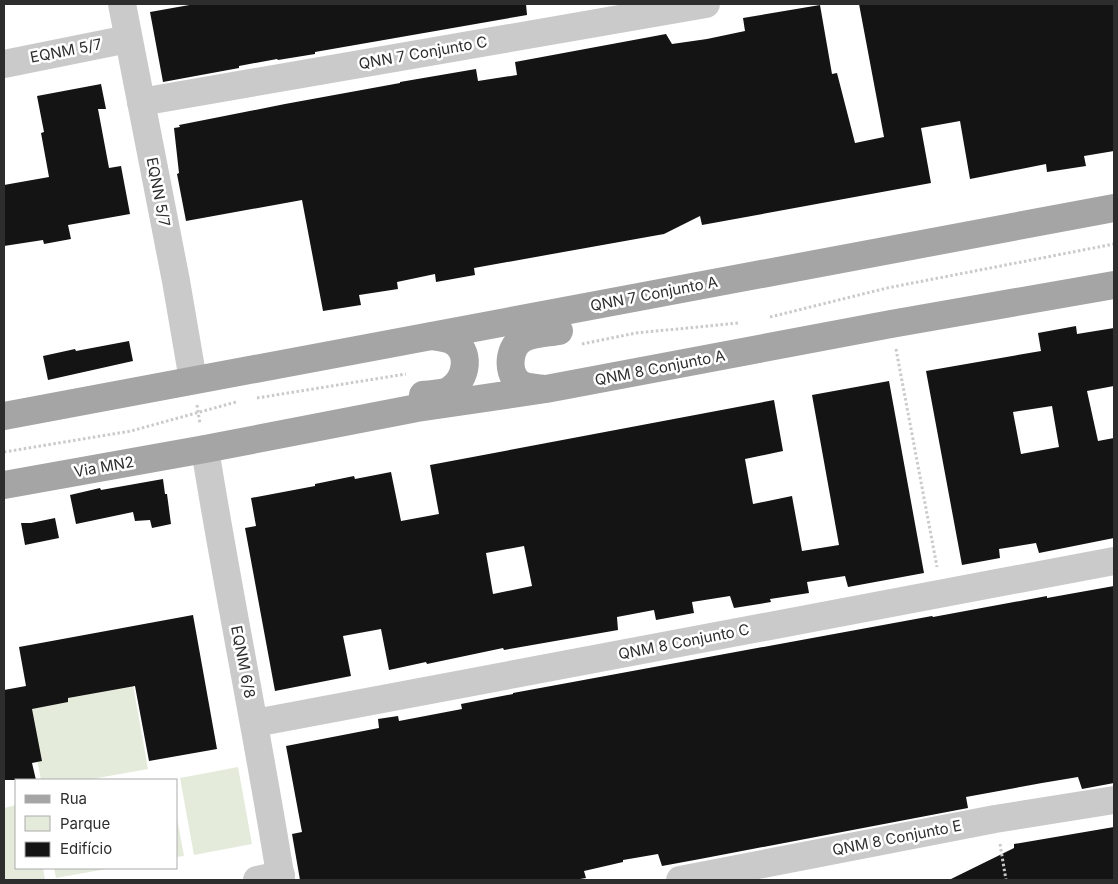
<svg xmlns="http://www.w3.org/2000/svg" width="1118" height="884" font-family="Inter,sans-serif">
<rect width="100%" height="100%" fill="#fff"/>
<g fill="#e4ebdb">
<path d="M133 685 148 769 87 780H41L27 705Z"/>
<path d="M238 767 252 844 194 855 180 778Z"/>
<path d="M16 805V868H43L45 879 4 880V808Z"/>
<path d="M176 813 184 856 176 857Z"/>
<path d="M54 868H112L56 878Z"/>
</g>
<g fill="#141414" fill-rule="evenodd">
<path d="M195 4H526L527 15 315 52V54L278 60 277 59 239 66V68L163 82 150 12Z"/>
<path d="M859 4H1114V151L1084 156 1086 166 1047 172 1046 164 970 179 960 121 921 128 931 183 702 225 700 216 664 234 474 268 475 275 436 282 435 274 397 282 398 289 359 295 361 305 323 311 302 200 186 221 177 174 179 173 174 128 180 127 179 125 285 104 400 83V82L476 69 478 81 517 75 515 62 666 34 672 44 707 39 745 31 743 18 820 5 832 74 837 73 855 143 884 137Z"/>
<path d="M101 84 106 109H98L109 168 121 166 130 214 68 225 71 239 44 244 43 240 4 246V185L49 177 41 133 44 132 37 96Z"/>
<path d="M1076 326 1077 334 1114 328V386L1087 391 1098 441 1114 438V538L1039 553 1036 543 999 549 1000 558 962 565 926 371 1041 351 1038 333ZM1052 406 1059 447 1021 454 1013 412Z"/>
<path d="M129 341 133 361 48 380 43 356 75 349 76 351Z"/>
<path d="M889 381 924 573 848 587 845 576 807 582 809 593 770 599 771 602 734 608 730 596 692 602 694 613 656 620 654 610 617 617 618 630 504 650 503 648 427 664 426 662 389 670 381 629 343 636 351 676 275 691 245 528 256 526 251 498 315 486V484L354 476 355 479 391 472 401 521 439 514 430 465 774 400 783 451 745 459 753 504 792 496 802 551 839 545 812 395ZM524 546 532 586 493 594 486 553Z"/>
<path d="M163 479 165 494H167L171 524 152 528 150 520 135 521 133 512 76 524 70 495 100 488 101 490Z"/>
<path d="M55 518 59 538 25 545 21 523H31Z"/>
<path d="M1114 586V783L1082 789 1078 777 1042 783 966 797 968 808 700 859 662 866 658 854 623 860V862L584 871 586 878 574 880H300L292 834 302 832 286 746 379 728 378 719 398 716 399 721 462 709 461 704 513 694V693L932 616 933 617 1047 596V598Z"/>
<path d="M193 615 217 749 149 761 135 686 68 698V702L32 709 42 761 32 763 36 780H4V690L26 686 19 647Z"/>
<path d="M1114 827V880H949L1014 848V844Z"/>
</g>
<g fill="none" stroke-linecap="round" stroke-linejoin="round">
<g stroke="#cacaca" stroke-width="3" stroke-dasharray="2.5 2.5" stroke-linecap="butt">
<path d="M770 317 887 288 1114 244"/>
<path d="M582 344 636 333 739 323"/>
<path d="M896 349 937 567"/>
<path d="M257 398 406 374"/>
<path d="M197 405 200 424"/>
<path d="M4 452 131 431 236 402"/>
<path d="M1000 844 1006 880"/>
</g>
<g stroke="#cacaca" stroke-width="28">
<path d="M122 4 176 281 193 380"/>
<path d="M4 64 128 39"/>
<path d="M141 102 706 4"/>
<path d="M205 449C228 593 258 736 281 880"/>
<path d="M255 723 1114 561"/>
<path d="M257 880 281 875"/>
<path d="M680 880 995 819 1114 800"/>
</g>
<g stroke="#a5a5a5" stroke-width="28">
<path d="M544 389C537 388 524 388 518 382 506 371 509 345 524 338 534 333 548 333 559 331"/>
<path d="M423 395C431 394 444 394 450 390 467 379 472 350 451 340 445 338 438 337 432 336"/>
<path d="M4 416 1114 208"/>
<path d="M4 485 205 449 417 408 546 389 891 324 1114 285"/>
</g>
</g>
<g text-anchor="middle" stroke-width="5" stroke-linejoin="round" paint-order="stroke">
<g font-size="15" fill="#2d2d2d" stroke="#fff">
<text transform="translate(66 51) rotate(-11)" y="5">EQNM 5/7</text>
<text transform="translate(423 53) rotate(-10)" y="5">QNN 7 Conjunto C</text>
<text transform="translate(158 192) rotate(79)" y="5">EQNN 5/7</text>
<text transform="translate(654 294) rotate(-11)" y="5">QNN 7 Conjunto A</text>
<text transform="translate(660 368) rotate(-11)" y="5">QNM 8 Conjunto A</text>
<text transform="translate(104 467) rotate(-10)" y="5">Via MN2</text>
<text transform="translate(684 642) rotate(-11)" y="5">QNM 8 Conjunto C</text>
<text transform="translate(243 662) rotate(79)" y="5">EQNM 6/8</text>
<text transform="translate(897 838) rotate(-11)" y="5">QNM 8 Conjunto E</text>
</g>
</g>
<rect width="1118" height="884" fill="none" stroke="#2d2d2d" stroke-width="10"/>
<rect x="15" y="779" width="162" height="90" fill="#ffffff" stroke="#ababab"/>
<rect x="25" y="795" width="25" height="8" fill="#a5a5a5" stroke="#ababab"/>
<text x="60" y="804" font-size="15" fill="#2d2d2d">Rua</text>
<rect x="25" y="816" width="25" height="15" fill="#e4ebdb" stroke="#ababab"/>
<text x="60" y="829" font-size="15" fill="#2d2d2d">Parque</text>
<rect x="25" y="842" width="25" height="15" fill="#141414" stroke="#ababab"/>
<text x="60" y="854" font-size="15" fill="#2d2d2d">Edifício</text>
</svg>
